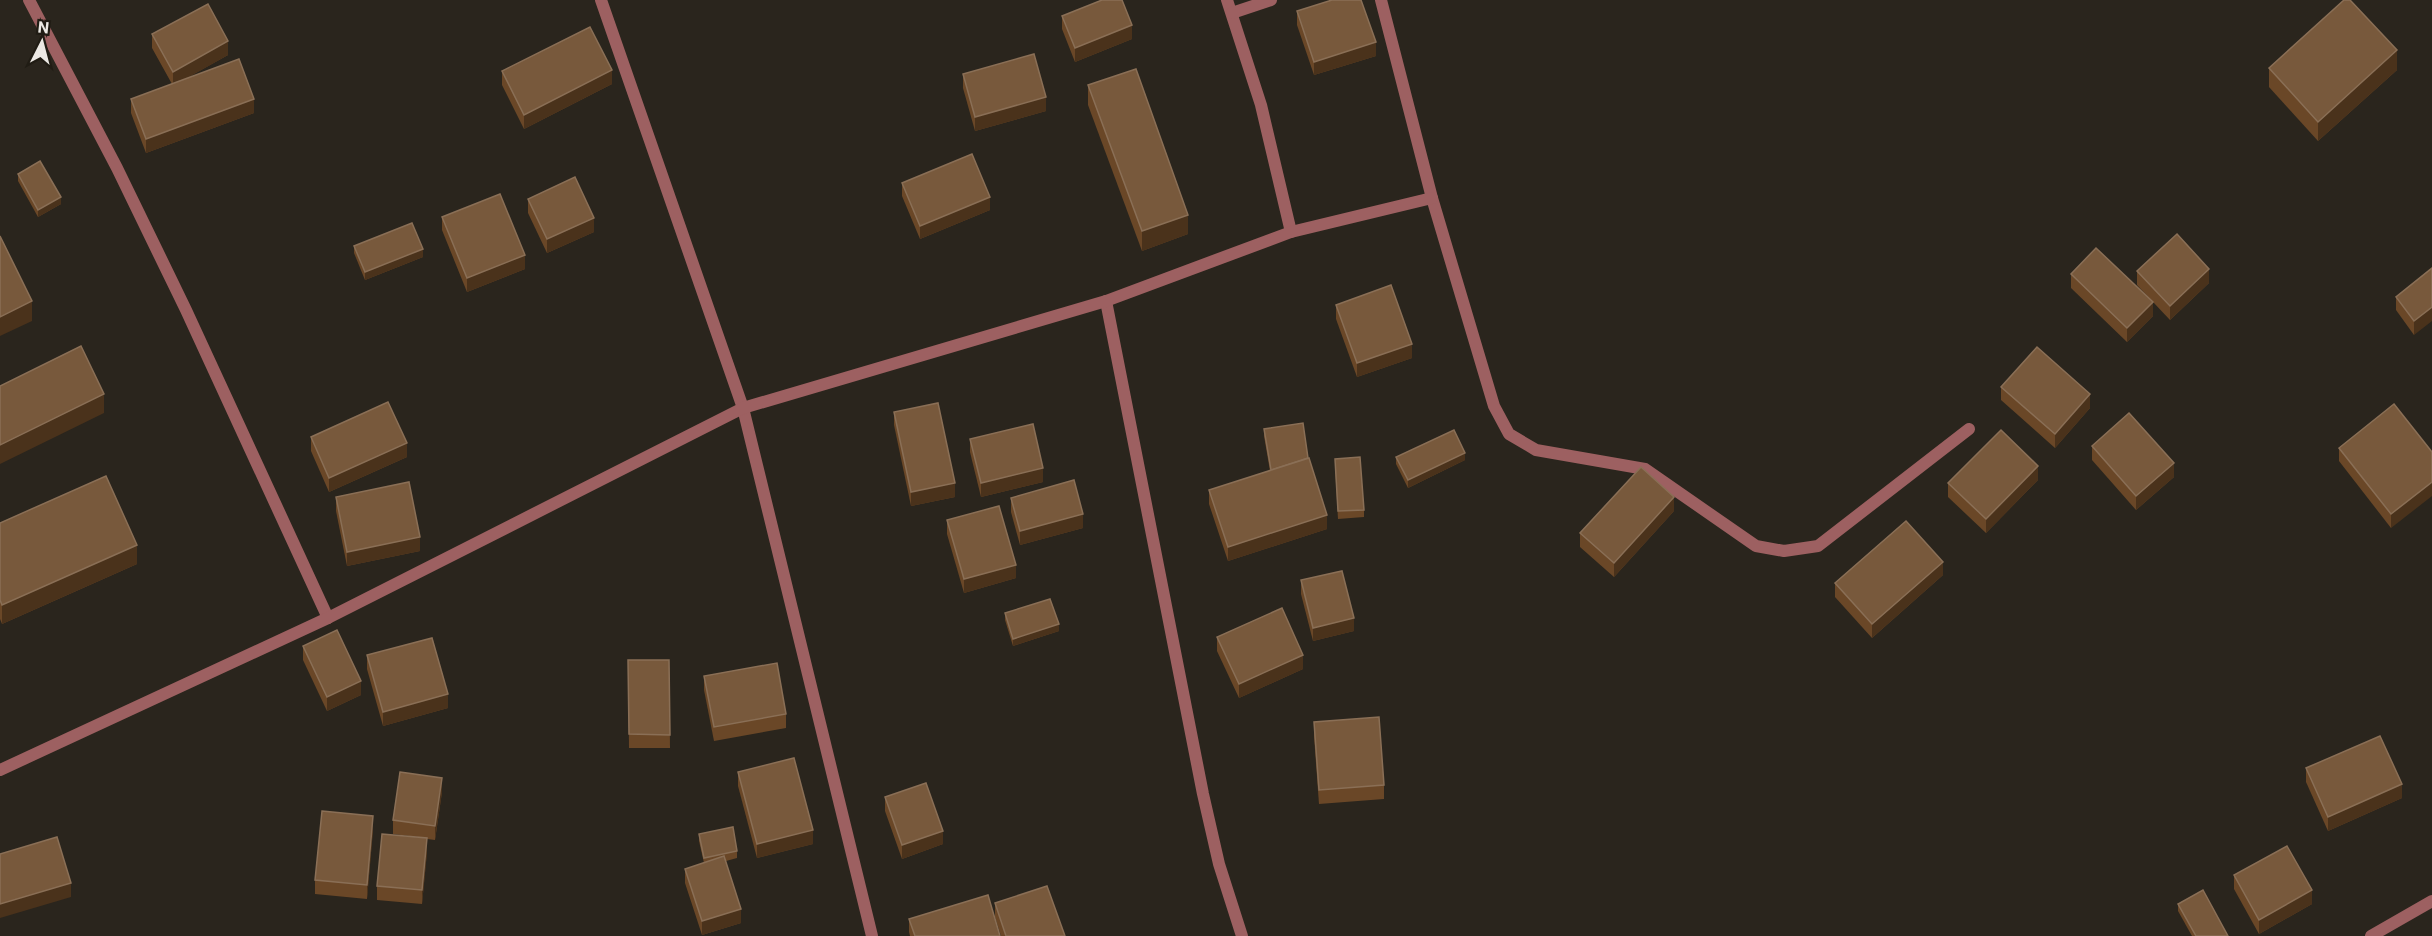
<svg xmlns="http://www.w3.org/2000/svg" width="2432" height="936" font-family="Roboto,sans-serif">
<rect width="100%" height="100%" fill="#2a251d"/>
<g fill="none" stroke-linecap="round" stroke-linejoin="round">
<g stroke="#9d6061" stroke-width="12">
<path d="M29 0 117 168 186 310 328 618"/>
<path d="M601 0 743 408 872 936"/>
<path d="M1227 0 1261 105 1291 232"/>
<path d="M1381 0 1432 198 1494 406 1509 434 1536 450 1645 469 1756 546 1784 551 1818 546 1969 429"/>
<path d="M1232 13 1271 0"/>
<path d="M1106 301 1203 794 1219 864 1242 936"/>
<path d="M0 770 328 618 743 408 1106 301 1291 232 1432 198"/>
<path d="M2371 936 2432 901"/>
</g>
</g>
<g fill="#6a4727">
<path d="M1297 11 1376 56 1314 75 1297 25Z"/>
<path d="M1062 16 1132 39 1075 62 1062 29Z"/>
<path d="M152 34 228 55 183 80 254 113 146 153 131 113V99L172 84 152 48Z"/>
<path d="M2269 68 2397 70 2318 141 2269 87Z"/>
<path d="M502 71 612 84 524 129 502 85Z"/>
<path d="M963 74 1046 111 975 131 963 88Z"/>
<path d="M1088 85 1188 234 1142 251 1088 105Z"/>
<path d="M18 174 61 204 38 217 18 181Z"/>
<path d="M902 183 990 210 920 239 902 196Z"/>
<path d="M528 199 594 232 547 253 528 213Z"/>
<path d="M442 217 525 269 467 292 442 230Z"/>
<path d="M354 246 423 257 365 280 354 253Z"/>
<path d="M2432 268 2414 335 2396 310V297Z"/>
<path d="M2137 271 2209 283 2170 320 2137 285Z"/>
<path d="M2071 274 2153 316 2127 342 2071 288Z"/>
<path d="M1336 305 1412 358 1357 377 1336 319Z"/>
<path d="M2001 387 2090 408 2055 448 2001 400Z"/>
<path d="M894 412 955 497 911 506 894 425Z"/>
<path d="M1264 429 1308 458 1327 529 1228 561 1209 504V490L1270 471 1264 436Z"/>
<path d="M311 437 407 457 329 492 311 451Z"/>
<path d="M970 439 1043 482 981 497 970 452Z"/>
<path d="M2092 446 2174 477 2136 510 2092 460Z"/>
<path d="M2339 448 2432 452 2391 528 2339 461Z"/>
<path d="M1396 457 1465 460 1408 488 1396 464Z"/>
<path d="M1335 466 1364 510V517L1338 519Z"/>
<path d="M2038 480 1986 533 1948 497V483Z"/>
<path d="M336 497 420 551 347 566 336 511Z"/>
<path d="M1011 498 1083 528 1020 545 1011 512Z"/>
<path d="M1674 511 1614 577 1580 547V533Z"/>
<path d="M947 520 1016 578 964 593 947 534Z"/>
<path d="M0 523 137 564 2 624 0 619Z"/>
<path d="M1943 575 1872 638 1835 597V583Z"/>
<path d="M1301 580 1354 631 1313 641 1301 594Z"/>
<path d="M1005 613 1059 631 1013 646 1005 620Z"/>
<path d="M1217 637 1303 669 1239 698 1217 651Z"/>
<path d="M303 646 361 695 327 711 303 660Z"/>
<path d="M367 655 448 708 383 726 367 669Z"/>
<path d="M628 660H669L670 748H629Z"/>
<path d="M704 676 786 714V728L714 741 704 690Z"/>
<path d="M1314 722 1384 785V799L1319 804 1314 736Z"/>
<path d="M2306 768 2402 798 2328 831 2306 782Z"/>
<path d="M738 772 813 844 757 858 738 786Z"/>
<path d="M442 792 435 840 427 839V852L422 904 377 900V886L418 837 393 834V820Z"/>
<path d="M885 797 943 844 902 859 885 811Z"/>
<path d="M373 830 367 899 315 894V880Z"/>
<path d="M699 834 737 851V858L726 861 741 923 702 935 685 883V869L704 863 699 841Z"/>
<path d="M2234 875 2312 904 2259 934 2234 889Z"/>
<path d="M995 903 1065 936H1001L995 917Z"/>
<path d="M2178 904 2228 936H2192L2178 911Z"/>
<path d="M909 919 1000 936H910L909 932Z"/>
</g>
<g fill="#4a321b">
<path d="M1132 25V39L1075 62V48Z"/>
<path d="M228 41V55L173 86V72Z"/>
<path d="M1376 42V56L1314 75V62Z"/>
<path d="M2397 50V70L2318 141V122Z"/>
<path d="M612 70V84L524 129V115Z"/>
<path d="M1046 97V111L975 131V117Z"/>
<path d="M254 99V113L146 153V139Z"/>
<path d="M61 197V204L38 217V210Z"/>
<path d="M990 197V210L920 239V226Z"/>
<path d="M1188 215V234L1142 251V231Z"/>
<path d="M594 218V232L547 253V239Z"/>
<path d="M423 249V257L365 280V272Z"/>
<path d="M525 255V269L467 292V278Z"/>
<path d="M2209 269V283L2170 320V306Z"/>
<path d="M32 301V321L0 336V317Z"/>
<path d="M2153 302V316L2127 342V328Z"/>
<path d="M2432 307V321L2414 335V321Z"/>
<path d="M1412 344V358L1357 377V363Z"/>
<path d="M104 394V413L0 464V445Z"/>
<path d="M2090 394V408L2055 448V434Z"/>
<path d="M407 443V457L329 492V478Z"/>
<path d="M1465 453V460L1408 488V480Z"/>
<path d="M2174 463V477L2136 510V496Z"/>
<path d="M2038 466V480L1986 533V519Z"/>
<path d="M1043 468V482L981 497V483Z"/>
<path d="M2432 482V496L2391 528V514Z"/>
<path d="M955 483V497L911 506V492Z"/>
<path d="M1674 497V511L1614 577V563Z"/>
<path d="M1083 514V528L1020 545V531Z"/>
<path d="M1327 515V529L1228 561V547Z"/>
<path d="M420 537V551L347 566V552Z"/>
<path d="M137 545V564L2 624V605Z"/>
<path d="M1943 562V575L1872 638V624Z"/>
<path d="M1016 565V578L964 593V579Z"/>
<path d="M1354 618V631L1313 641V628Z"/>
<path d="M1059 624V631L1013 646V639Z"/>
<path d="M1303 655V669L1239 698V684Z"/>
<path d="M361 681V695L327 711V697Z"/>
<path d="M448 694V708L383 726V712Z"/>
<path d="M442 778V792L435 840V826Z"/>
<path d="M2402 784V798L2328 831V817Z"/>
<path d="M373 816V830L367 899V885Z"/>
<path d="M813 830V844L757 858V844Z"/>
<path d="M943 831V844L902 859V845Z"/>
<path d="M427 838V852L422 904V890Z"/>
<path d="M71 883V897L0 918V904Z"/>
<path d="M2312 890V904L2259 934V920Z"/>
<path d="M741 909V923L702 935V921Z"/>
</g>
<g fill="#78593c" stroke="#8a6f56" stroke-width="1.5">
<path d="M1102 0H1122L1132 25 1075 48 1062 16Z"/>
<path d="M1332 0H1361L1376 42 1314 62 1297 11Z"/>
<path d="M2344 0H2350L2397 50 2318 122 2269 68Z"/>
<path d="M208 4 228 41 173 72 152 34Z"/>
<path d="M590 27 612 70 524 115 502 71Z"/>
<path d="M1034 54 1046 97 975 117 963 74Z"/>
<path d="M239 59 254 99 146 139 131 99Z"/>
<path d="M1136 69 1188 215 1142 231 1088 85Z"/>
<path d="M972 154 990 197 920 226 902 183Z"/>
<path d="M40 161 61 197 38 210 18 174Z"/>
<path d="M575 177 594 218 547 239 528 199Z"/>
<path d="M500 194 525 255 467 278 442 217Z"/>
<path d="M412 223 423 249 365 272 354 246Z"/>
<path d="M2177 234 2209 269 2170 306 2137 271Z"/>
<path d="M0 236 32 301 0 317Z"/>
<path d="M2096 248 2153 302 2127 328 2071 274Z"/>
<path d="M2432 268V307L2414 321 2396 297Z"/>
<path d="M1391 285 1412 344 1357 363 1336 305Z"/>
<path d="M81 346 104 394 0 445V386Z"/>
<path d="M2037 347 2090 394 2055 434 2001 387Z"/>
<path d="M388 402 407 443 329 478 311 437Z"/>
<path d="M938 403 955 483 911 492 894 412Z"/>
<path d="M2394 404 2432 452V482L2391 514 2339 448Z"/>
<path d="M2129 413 2174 463 2136 496 2092 446Z"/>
<path d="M1303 423 1308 458 1271 470 1264 429Z"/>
<path d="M1033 424 1043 468 981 483 970 439Z"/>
<path d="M1454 430 1465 453 1408 480 1396 457Z"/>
<path d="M2001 430 2038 466 1986 519 1948 483Z"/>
<path d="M1360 457 1364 510 1338 511 1335 459Z"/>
<path d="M1309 458 1327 515 1228 547 1209 490Z"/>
<path d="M1641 467 1674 497 1614 563 1580 533Z"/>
<path d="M106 476 137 545 2 605 0 600V523Z"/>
<path d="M1074 480 1083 514 1020 531 1011 498Z"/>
<path d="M409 482 420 537 347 552 336 497Z"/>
<path d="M999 506 1016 565 964 579 947 520Z"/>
<path d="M1906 521 1943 562 1872 624 1835 583Z"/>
<path d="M1342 571 1354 618 1313 628 1301 580Z"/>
<path d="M1050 599 1059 624 1013 639 1005 613Z"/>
<path d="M1282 608 1303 655 1239 684 1217 637Z"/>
<path d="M337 630 361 681 327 697 303 646Z"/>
<path d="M432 638 448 694 383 712 367 655Z"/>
<path d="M628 660H669L670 735 629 734Z"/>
<path d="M777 663 786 714 714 727 704 676Z"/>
<path d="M1379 717 1384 785 1319 790 1314 722Z"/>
<path d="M2380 736 2402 784 2328 817 2306 768Z"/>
<path d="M794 758 813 830 757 844 738 772Z"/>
<path d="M400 772 442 778 435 826 393 820Z"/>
<path d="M926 783 943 831 902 845 885 797Z"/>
<path d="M322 811 373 816 367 885 315 880Z"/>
<path d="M733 827 737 851 704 858 699 834Z"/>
<path d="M382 834 427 838 422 890 377 886Z"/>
<path d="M57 837 71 883 0 904V854Z"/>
<path d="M2287 846 2312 890 2259 920 2234 875Z"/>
<path d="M724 856 741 909 702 921 685 869Z"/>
<path d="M1047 886 1065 936H1006L995 903Z"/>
<path d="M2203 890 2228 936H2196L2178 904Z"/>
<path d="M988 895 1000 936H915L909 919Z"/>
</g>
<g transform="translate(42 42) rotate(6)" stroke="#201c14" stroke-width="4.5" paint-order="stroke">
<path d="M0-4.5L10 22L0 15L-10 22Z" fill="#ece9e4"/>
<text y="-9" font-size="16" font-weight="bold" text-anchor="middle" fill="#ece9e4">N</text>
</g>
</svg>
